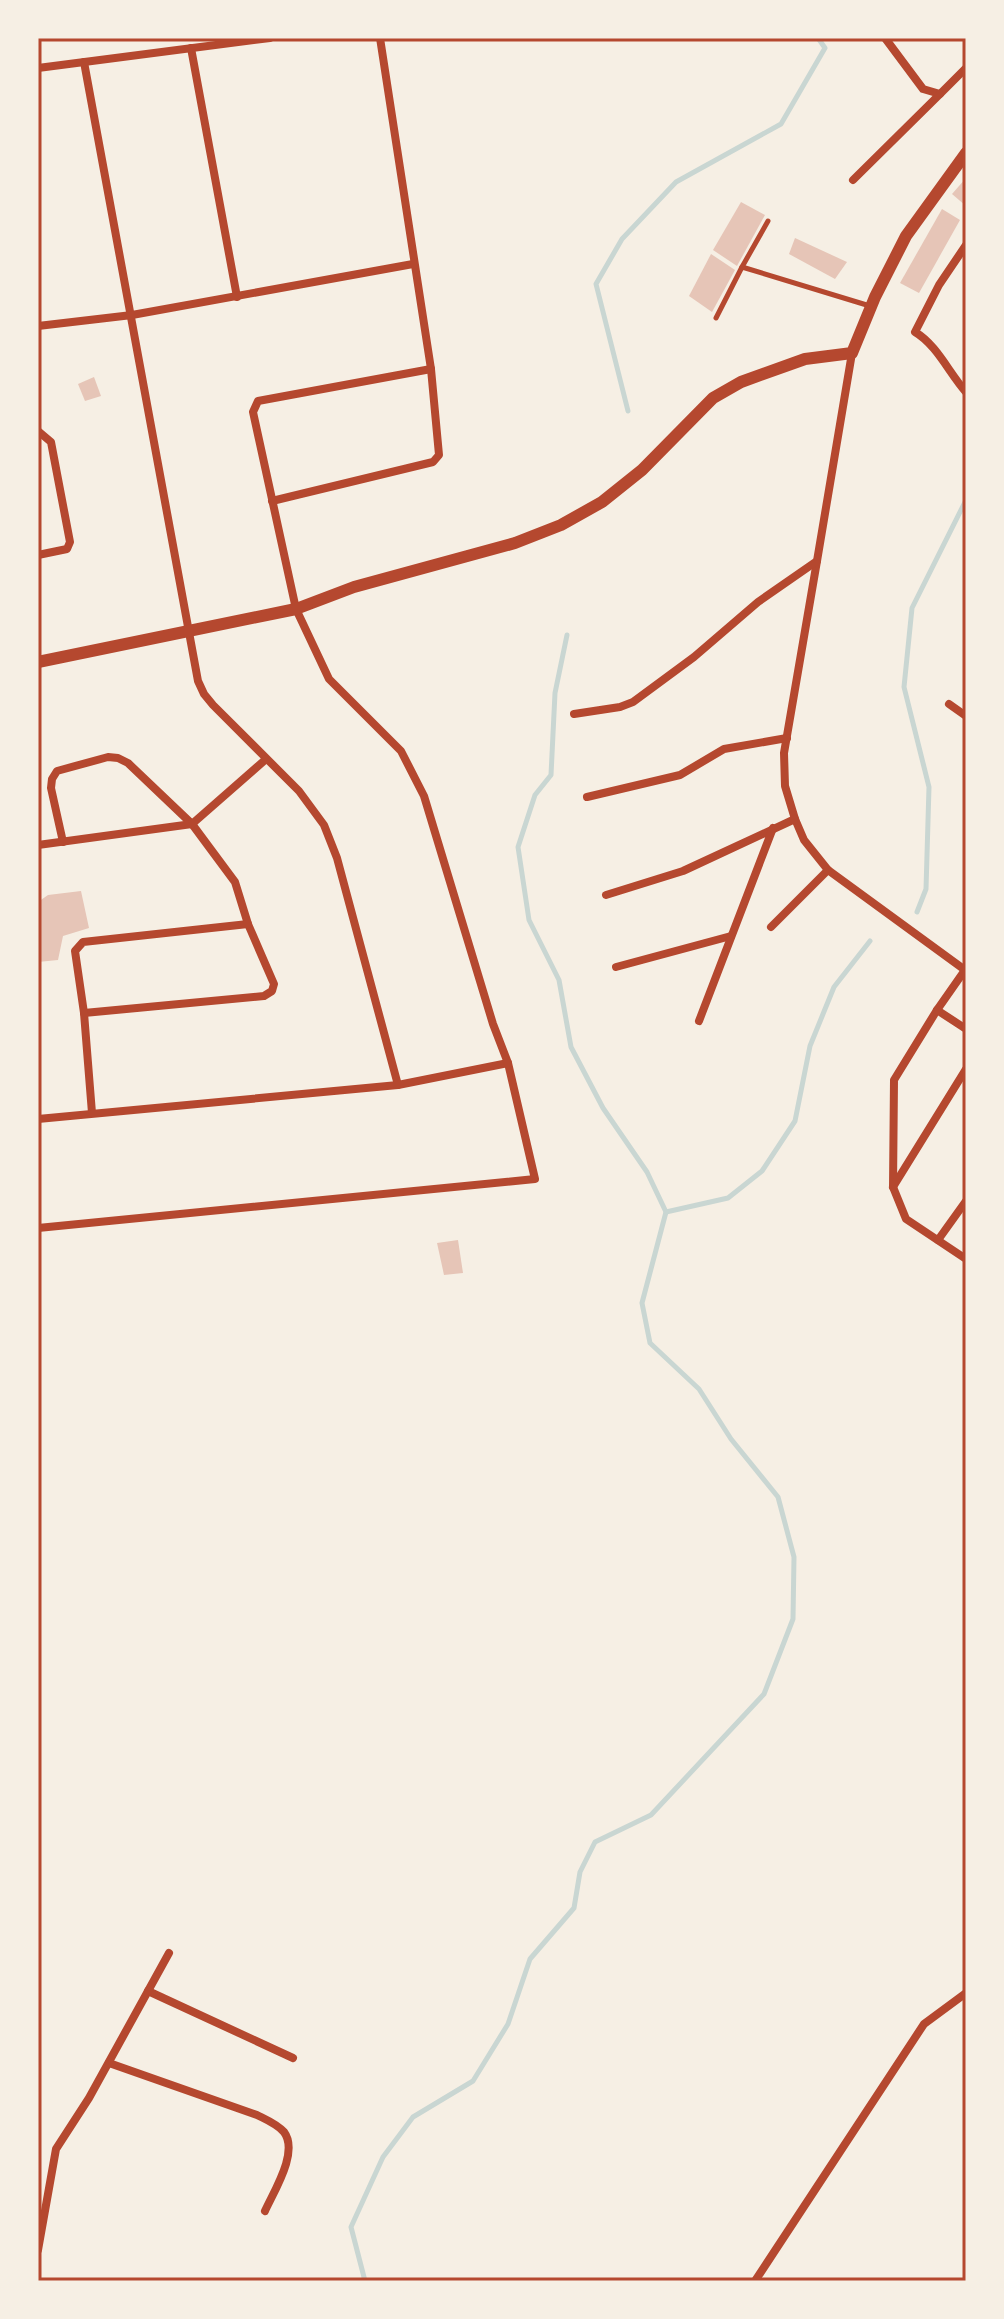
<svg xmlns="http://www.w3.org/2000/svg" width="1004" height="2319" font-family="'Alegreya Sans',sans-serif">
<rect width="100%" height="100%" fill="#f6efe4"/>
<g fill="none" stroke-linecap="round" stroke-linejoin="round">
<g stroke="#c9d6d2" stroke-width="5">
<path d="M628 411 596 284 622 239 676 182 781 124 825 48 818 38"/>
<path d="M917 912 926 889 929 787 904 687 912 608 966 500"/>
<path d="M666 1212 728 1198 762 1171 795 1121 810 1046 834 987 870 941"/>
<path d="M365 2281 351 2227 383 2157 413 2117 473 2081 508 2024 530 1959 574 1908 580 1872 595 1842 651 1815 764 1694 793 1619 794 1557 778 1497 731 1439 699 1389 650 1343 642 1303 666 1212 647 1172 603 1108 571 1047 559 980 529 920 518 847 535 795 551 775 555 693 567 635"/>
</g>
</g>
<g fill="#e6c5b7">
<path d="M966 178V206L952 194Z"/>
<path d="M741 202 765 215 737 266 713 250Z"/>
<path d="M942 209 960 220 919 293 900 283Z"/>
<path d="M795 238 847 262 835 279 789 254Z"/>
<path d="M711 254 735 270 712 312 689 296Z"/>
<path d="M94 377 101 396 85 401 78 384Z"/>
<path d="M81 891 89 928 63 936 58 960 38 962V902L48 895Z"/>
<path d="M458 1240 463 1273 444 1275 437 1243Z"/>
</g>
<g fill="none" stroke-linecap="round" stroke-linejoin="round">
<g stroke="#b5482f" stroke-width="5">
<path d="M742 267 768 221"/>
<path d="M716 318 742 267 870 306"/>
</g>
<g stroke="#b5482f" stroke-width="8">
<path d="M885 38 923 89 940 94 966 68"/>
<path d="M191 48 237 297"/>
<path d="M84 62 198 681 204 694 213 705 299 791 324 825 337 858 398 1085"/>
<path d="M38 68 270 38"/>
<path d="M853 180 940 94"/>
<path d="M966 245 939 285 915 332C937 345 949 373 966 392"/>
<path d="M38 326 132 315 413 264"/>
<path d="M38 431 51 442 70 542 67 549 38 555"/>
<path d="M272 501 433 462 439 455 431 369 380 38"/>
<path d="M817 561 784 753 785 786 795 819 804 840 828 870 965 970 937 1010 894 1080 893 1187 906 1219 966 1259"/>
<path d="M949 704 966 716"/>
<path d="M574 714 620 707 633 702 694 657 758 602 817 561 852 353"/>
<path d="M587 797 680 775 724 749 787 738"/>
<path d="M63 842 51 788 52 779 57 771 108 757 118 758 128 763 192 824 235 882 248 924 274 984 272 991 264 996 84 1013"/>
<path d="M38 845 192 824 265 760"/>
<path d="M606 895 683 871 795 819"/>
<path d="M771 927 828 870"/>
<path d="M616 967 731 936"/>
<path d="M937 1010 966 1029"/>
<path d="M699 1021 773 828"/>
<path d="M92 1113 84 1013 75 951 83 942 248 924"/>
<path d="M38 1119 398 1085 508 1063"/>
<path d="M893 1187 966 1069"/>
<path d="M38 1228 535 1179 508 1063 493 1024 424 796 401 751 329 679 296 609 253 412 258 401 431 369"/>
<path d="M938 1240 966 1201"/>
<path d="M148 1991 293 2058"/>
<path d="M109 2063 257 2115C267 2120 277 2124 284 2132 299 2152 274 2191 265 2211"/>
<path d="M38 2250 56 2149 89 2098 169 1953"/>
<path d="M755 2281 924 2024 966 1993"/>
</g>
<path stroke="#b5482f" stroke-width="12" d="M38 662 296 609 354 587 515 543 561 525 602 502 642 470 713 398 741 382 805 359 852 353 875 297 906 236 966 153"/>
</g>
<rect width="1004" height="2319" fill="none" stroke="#f6efe4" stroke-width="80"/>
<rect x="40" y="40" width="924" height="2239" fill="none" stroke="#b5482f" stroke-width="3"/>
</svg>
